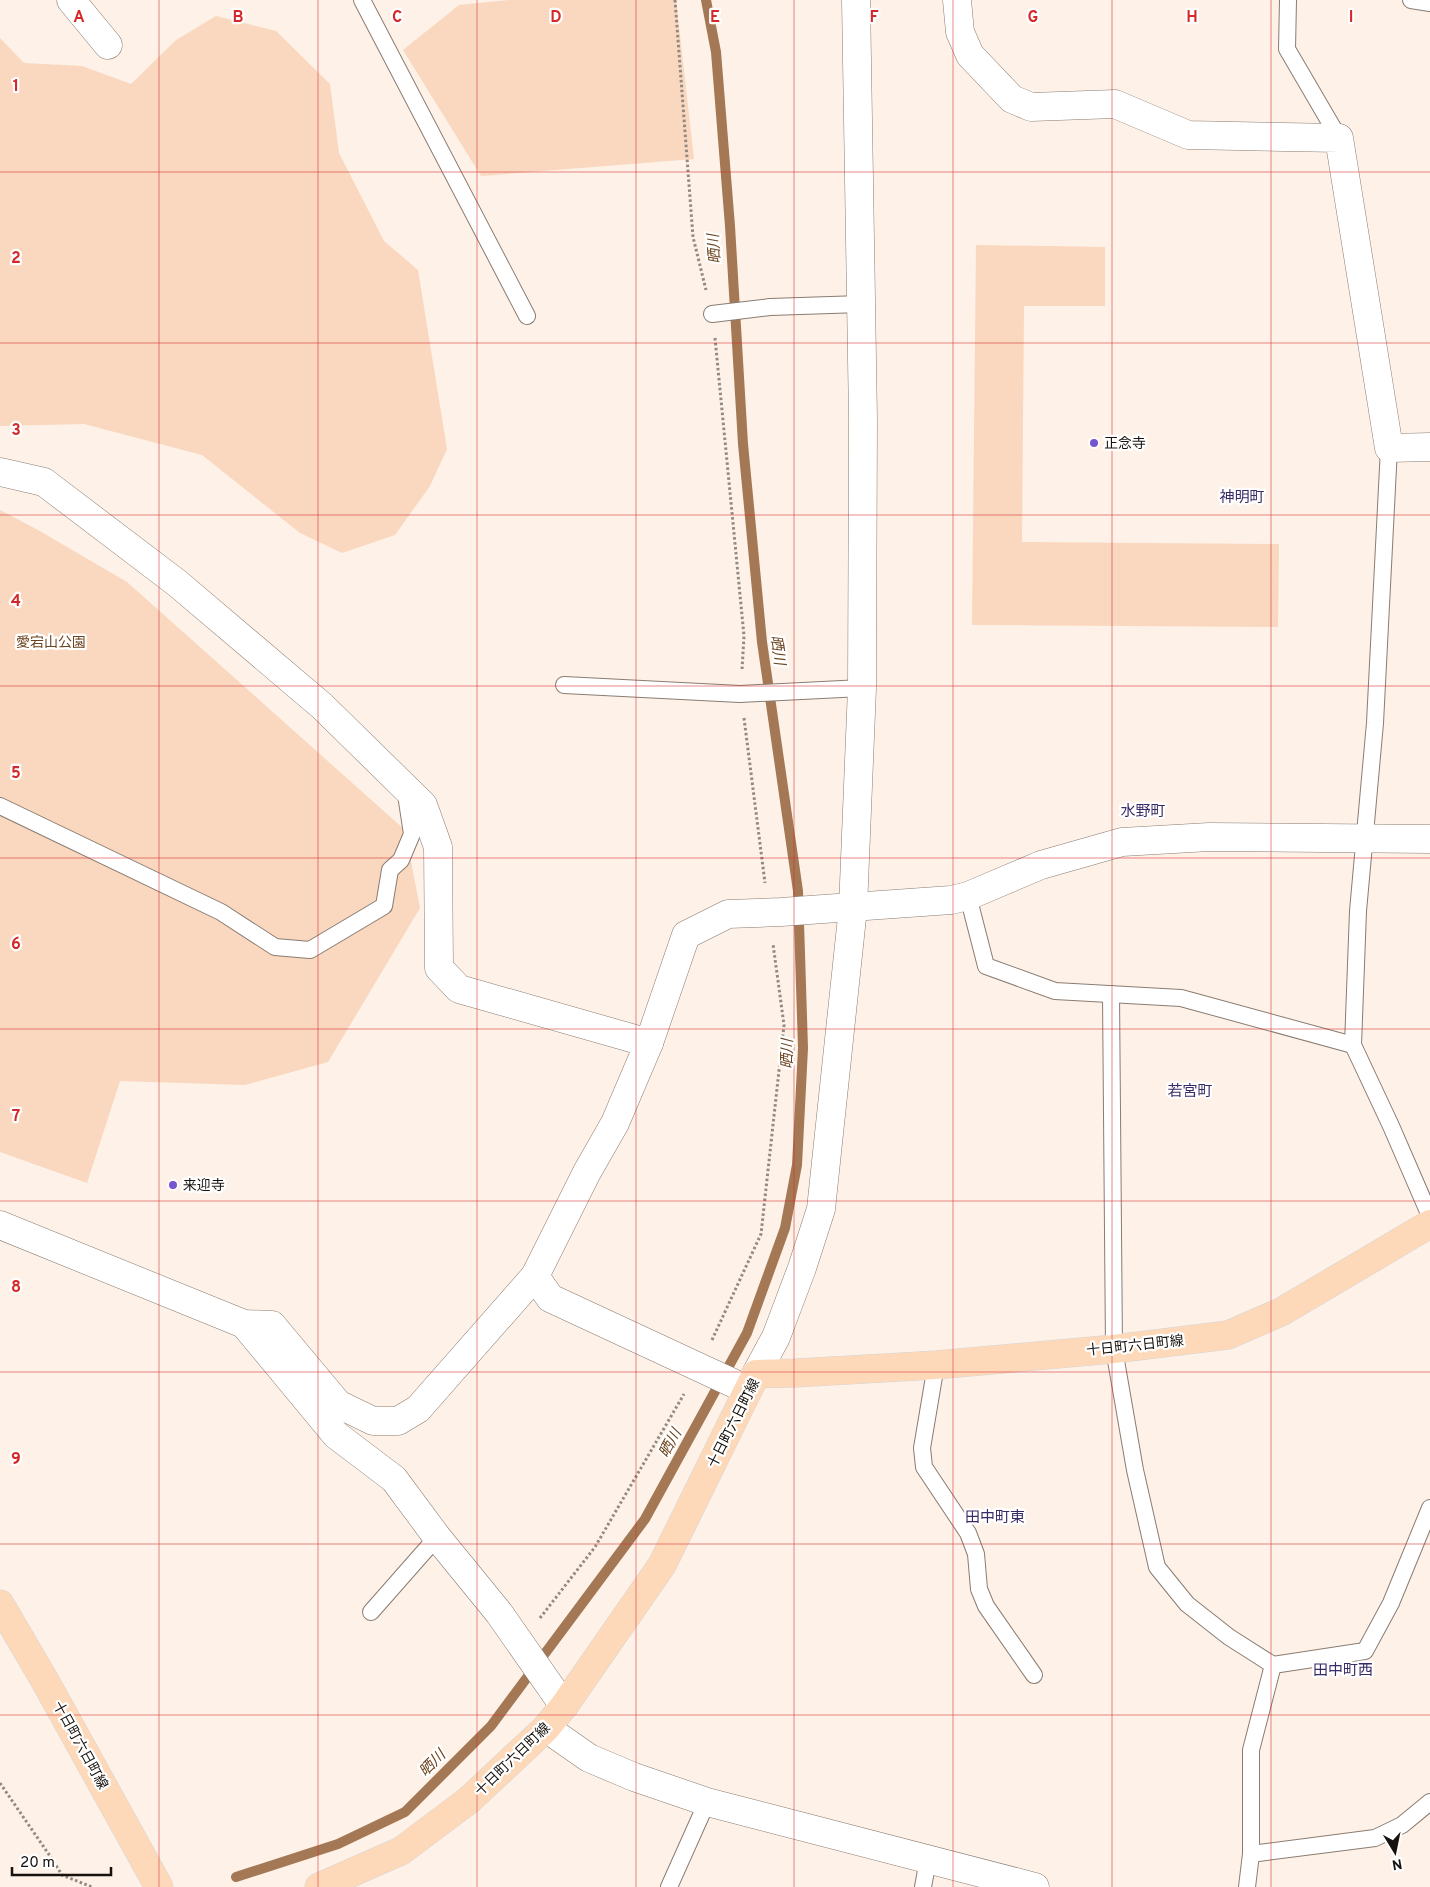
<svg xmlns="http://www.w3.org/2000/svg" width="1430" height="1887" font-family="Overpass,'Noto Sans JP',sans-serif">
<rect width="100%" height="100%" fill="#fef1e7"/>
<g fill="#f9d8bf">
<path d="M509 0H676L694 159 481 176 403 50 459 5Z"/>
<path d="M216 16 276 31 330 84 339 153 384 241 418 270 447 449 430 486 395 535 342 553 300 533 202 455 84 424 0 426V38L24 63 82 66 131 84 176 40Z"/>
<path d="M976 245 1105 247V306H1024L1022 542 1279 544 1278 627 972 625Z"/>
<path d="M0 510 38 530 127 582 405 830 420 908 328 1062 245 1085 120 1081 87 1183 0 1152Z"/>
</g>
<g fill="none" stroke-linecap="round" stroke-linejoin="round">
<path stroke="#a47854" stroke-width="10" d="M236 1877 338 1844 405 1812 491 1726 645 1519 747 1333 785 1228 797 1165 803 1048 798 891 762 642 743 444 730 226 716 52 706 0"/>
<defs>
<g id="lane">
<path d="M362 0 527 316"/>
<path d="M1288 0 1287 49 1339 138"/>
<path d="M1411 0 1430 3"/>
<path d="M712 314 770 307 861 304"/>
<path d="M1389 448 1375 723 1358 911 1353 1045 1391 1126 1430 1216"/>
<path d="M564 685 740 694 862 688"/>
<path d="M0 806 221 912 275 947 310 950 384 906 390 870 401 860 412 834 405 788"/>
<path d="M968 896 986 966 1055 991 1181 998 1353 1045"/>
<path d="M1111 994 1114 1349 1135 1470 1157 1567 1187 1604 1229 1637 1273 1665 1251 1750V1854L1247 1887"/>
<path d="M936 1365 922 1448 924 1467 968 1533 976 1554 979 1589 986 1606 1034 1675"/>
<path d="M371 1612 437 1537"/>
<path d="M1273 1665 1365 1651 1391 1603 1430 1508"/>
<path d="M1251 1854 1375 1838 1402 1825 1430 1802"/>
<path d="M669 1887 707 1802"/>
<path d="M923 1887 928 1860"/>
</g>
<g id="street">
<path d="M71 0 108 45"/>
<path d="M957 0 960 32 970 55 1012 99 1031 107 1115 104 1188 135 1339 138 1389 448 1430 447"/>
<path d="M0 472 44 482 177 583 322 706 423 805 438 847 439 968 459 989 649 1043 686 935 728 914 781 912 951 900 968 896 1041 865 1122 842 1209 837 1430 839"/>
<path d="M649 1043 615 1123 587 1172 535 1276 550 1298 748 1390"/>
<path d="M0 1225 244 1324 272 1325 338 1404 373 1421H398L418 1409 535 1276"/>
<path d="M244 1324 336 1435 394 1479 437 1537 499 1613 564 1706"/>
<path d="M756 1374 776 1337 802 1268 821 1209 853 908 862 688 863 419 856 0"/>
<path d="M546 1728 589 1758 634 1777 707 1802 1035 1887"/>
</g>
<g id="primary">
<path d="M0 1604 45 1681 159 1887"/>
<path d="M319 1887 401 1851 469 1800 546 1728 564 1706 662 1565 756 1374 796 1373 936 1365 1114 1349 1228 1335 1281 1312 1430 1224"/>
</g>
</defs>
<use href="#lane" stroke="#8a7c71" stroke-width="18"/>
<use href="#street" stroke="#8a7c71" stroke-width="29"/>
<use href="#primary" stroke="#d5d4d4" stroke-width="29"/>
<g stroke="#928981" stroke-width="3" stroke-dasharray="2.5 2.5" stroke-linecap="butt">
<path d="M675 0 693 237 706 290"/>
<path d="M715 338 744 636 742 670"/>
<path d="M744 718 765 883"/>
<path d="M712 1340 761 1234 784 1025 773 944"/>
<path d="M540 1618 595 1547 684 1394"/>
<path d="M0 1783 52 1859 62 1875 92 1887"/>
</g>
<use href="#lane" stroke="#fff" stroke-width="16"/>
<use href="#street" stroke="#fff" stroke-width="28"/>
<use href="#primary" stroke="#fed9b9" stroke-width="28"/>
</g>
<path fill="none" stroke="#d62828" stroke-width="1" stroke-opacity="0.55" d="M159 0V1887M318 0V1887M477 0V1887M636 0V1887M794 0V1887M953 0V1887M1112 0V1887M1271 0V1887M0 172H1430M0 343H1430M0 515H1430M0 686H1430M0 858H1430M0 1029H1430M0 1201H1430M0 1372H1430M0 1544H1430M0 1715H1430"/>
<g fill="#7755ce" stroke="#fff" stroke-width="2">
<circle cx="1094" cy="443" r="5"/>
<circle cx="173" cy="1185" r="5"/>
</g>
<g text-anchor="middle" stroke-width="4.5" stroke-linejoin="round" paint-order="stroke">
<g font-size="14" fill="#17120e" stroke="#fff" text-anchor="start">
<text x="1104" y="448">正念寺</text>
<text x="183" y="1190">来迎寺</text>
</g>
<g font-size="14" fill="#6c431e" stroke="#fff">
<text x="51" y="647">愛宕山公園</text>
</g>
<g font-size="14" fill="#17120e" stroke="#fff">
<text transform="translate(1135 1345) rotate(-6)" y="5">十日町六日町線</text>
<text transform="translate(733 1423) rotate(-63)" y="5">十日町六日町線</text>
<text transform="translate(81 1745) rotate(61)" y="5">十日町六日町線</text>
<text transform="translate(512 1759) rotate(-44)" y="5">十日町六日町線</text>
</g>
<g font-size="15" font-style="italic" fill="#6d441f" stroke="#fff">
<text transform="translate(714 249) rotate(-94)" y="5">晒川</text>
<text transform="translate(778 650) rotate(82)" y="5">晒川</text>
<text transform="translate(787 1054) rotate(-89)" y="5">晒川</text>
<text transform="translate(670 1443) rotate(-61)" y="5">晒川</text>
<text transform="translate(432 1763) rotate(-45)" y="5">晒川</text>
</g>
<g font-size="15" fill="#3a2b66" stroke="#fff">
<text x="1242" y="502">神明町</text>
<text x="1143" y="816">水野町</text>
<text x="1190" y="1096">若宮町</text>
<text x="995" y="1522">田中町東</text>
<text x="1343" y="1675">田中町西</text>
</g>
</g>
<g font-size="16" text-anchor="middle" font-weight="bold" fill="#d62828" stroke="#fff" stroke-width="4.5" stroke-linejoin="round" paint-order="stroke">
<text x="79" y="22">A</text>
<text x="238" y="22">B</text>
<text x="397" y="22">C</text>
<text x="556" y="22">D</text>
<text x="715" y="22">E</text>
<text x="874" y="22">F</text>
<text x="1033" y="22">G</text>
<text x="1192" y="22">H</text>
<text x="1351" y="22">I</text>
<text x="16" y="91">1</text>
<text x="16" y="263">2</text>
<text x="16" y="435">3</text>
<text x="16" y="606">4</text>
<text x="16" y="778">5</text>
<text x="16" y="949">6</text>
<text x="16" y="1121">7</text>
<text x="16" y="1292">8</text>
<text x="16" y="1464">9</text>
</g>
<g transform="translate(1395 1852) rotate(170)" stroke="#ffffff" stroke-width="4" paint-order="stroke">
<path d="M0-4L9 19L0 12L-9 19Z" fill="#17120e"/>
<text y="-8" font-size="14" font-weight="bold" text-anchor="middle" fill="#17120e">N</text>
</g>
<path d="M12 1867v8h99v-8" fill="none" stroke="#17120e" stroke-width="2.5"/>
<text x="20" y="1867" font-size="15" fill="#17120e" stroke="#ffffff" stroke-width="4" paint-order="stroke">20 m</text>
</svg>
